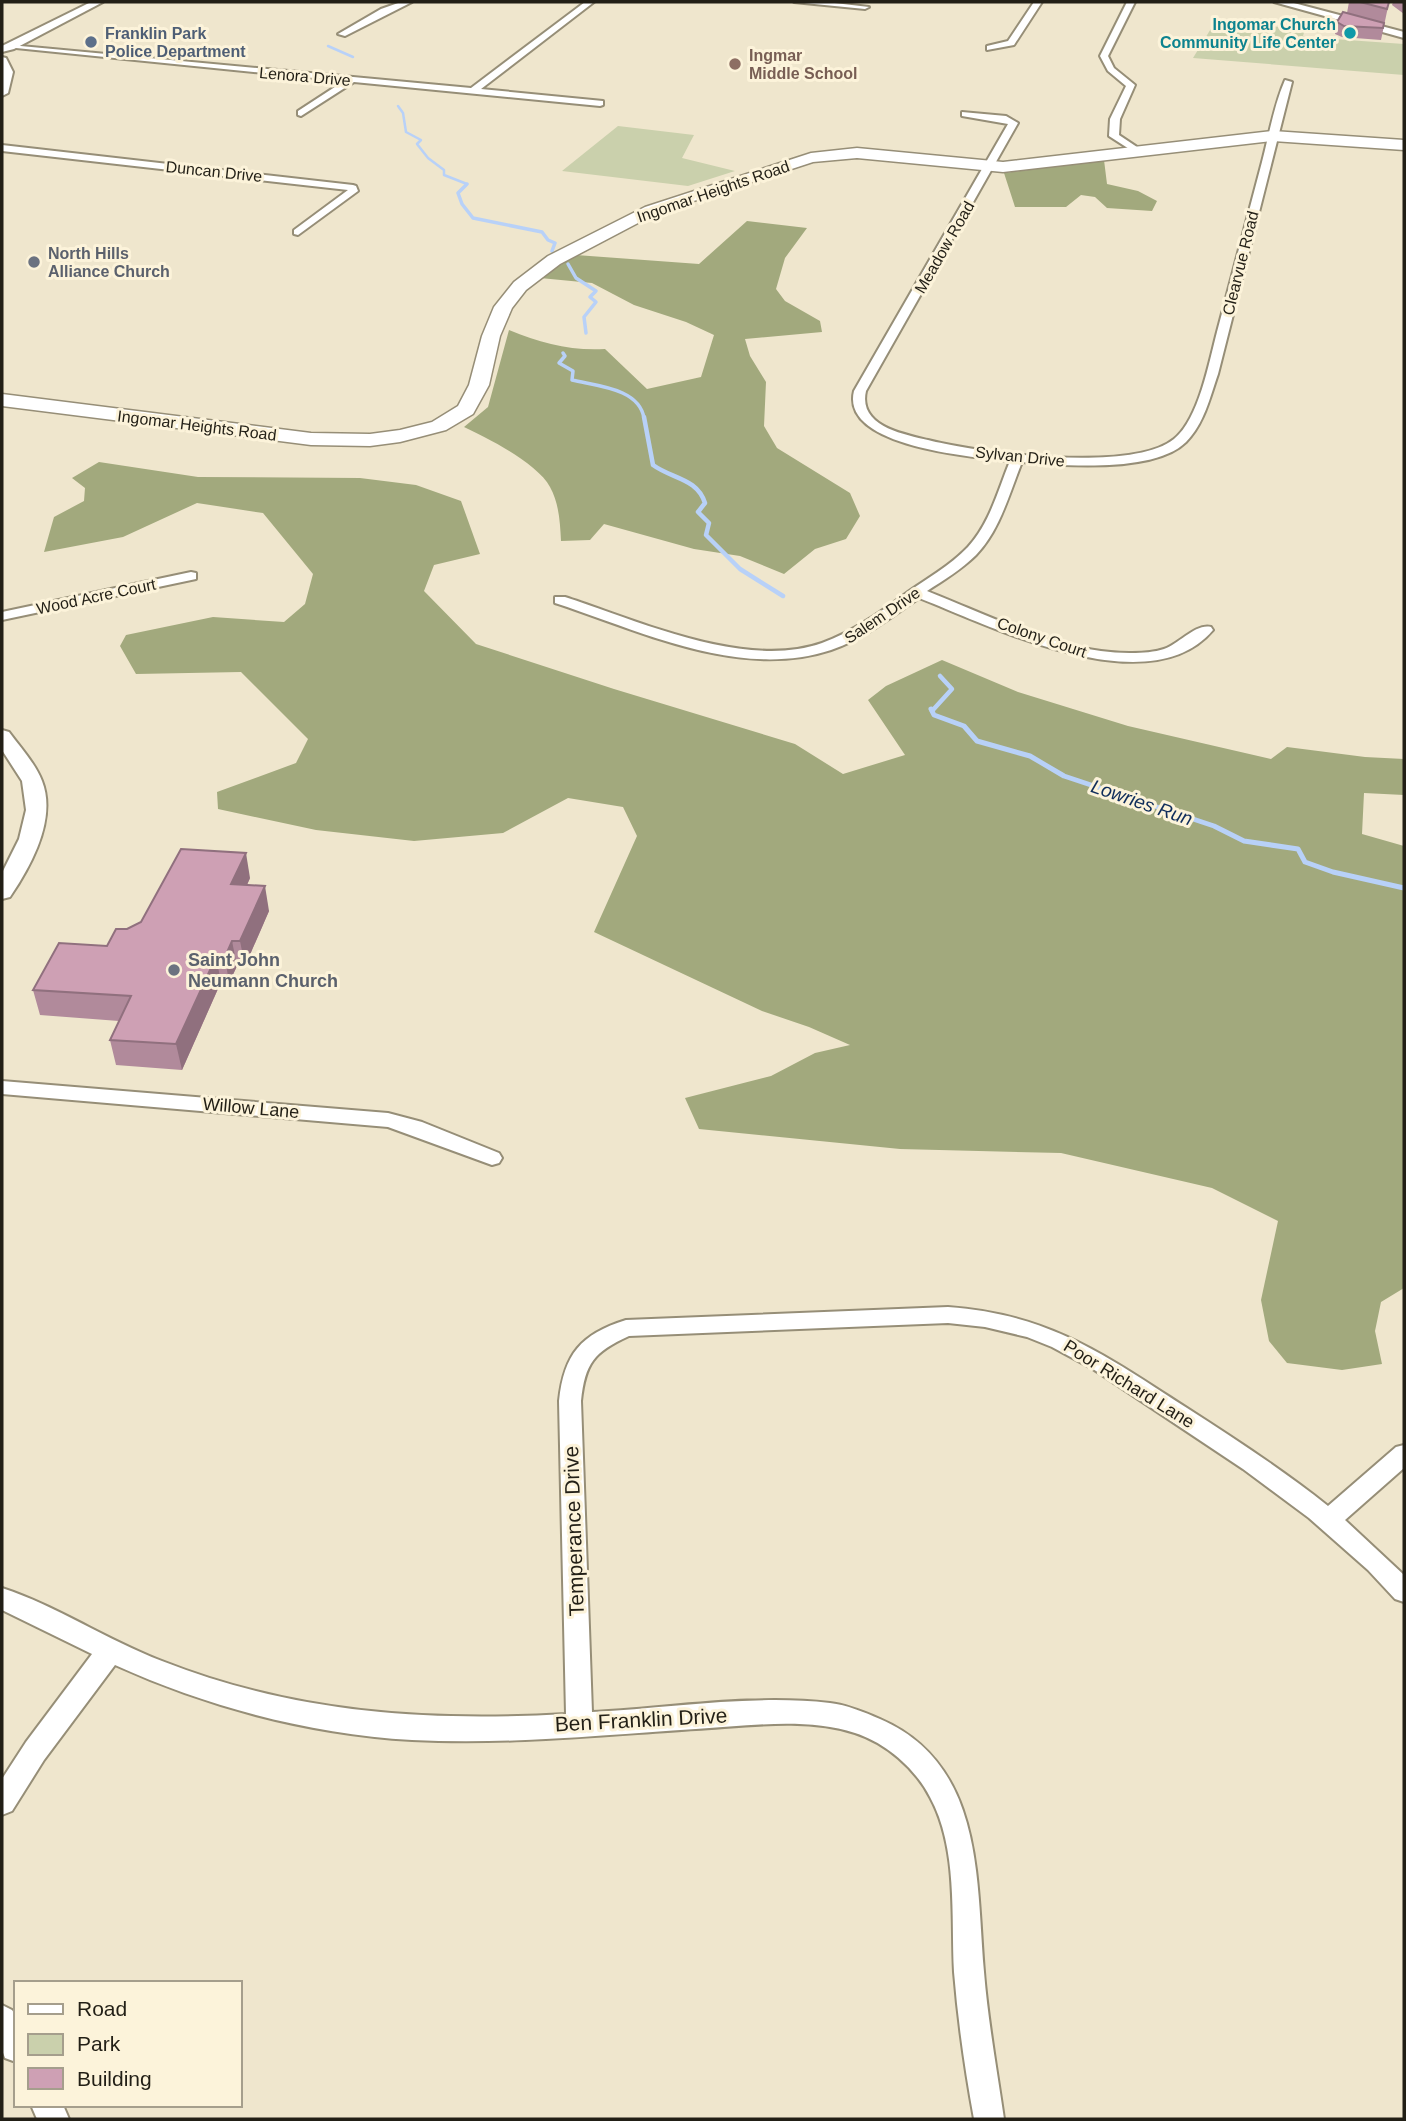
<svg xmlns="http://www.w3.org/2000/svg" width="1406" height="2121" font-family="Helvetica,sans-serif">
<rect width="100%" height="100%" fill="#efe6cd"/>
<g fill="#cad0ac">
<path d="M1215 22 1305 29 1303 36 1305 37 1404 44V75L1193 58Z"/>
<path d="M618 126 694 135 682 158 735 171 688 186 562 171Z"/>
</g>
<g fill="#a2a97d">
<path d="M1104 160 1107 184 1138 191 1157 201 1152 211 1107 208 1095 197 1081 195 1066 207H1015L1004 173Z"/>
<path d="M747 221 807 228 785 258 776 289 785 301 820 321 822 332 745 339 750 356 766 382 764 426 777 448 850 493 860 516 846 539 815 549 784 574 740 556 694 549 604 524 590 540 561 541C560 522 559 503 550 487 538 464 488 438 464 427L488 407 509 330C541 343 570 351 605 349L647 389 701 377 714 335 686 322 634 305 592 283 540 278 576 255 699 264Z"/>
<path d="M99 462 198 477 360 478 416 485 461 501 480 554 434 565 424 591 476 644 614 689 795 744 843 774 905 755 868 700 886 686 942 660 1018 692 1128 726 1271 759 1287 747 1365 757 1404 759V795L1364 793 1362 834 1404 846V1288L1381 1302 1375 1331 1382 1364 1342 1370 1287 1363 1269 1341 1261 1300 1278 1221 1212 1188 1061 1153 900 1149 699 1129 685 1098 771 1076 815 1053 850 1045 809 1027 762 1011 594 932 637 836 623 807 568 798 503 833 414 841 316 830 218 809 217 792 296 763 308 739 241 672 136 674 120 646 126 635 213 617 284 622 305 604 313 574 263 513 197 503 123 537 44 552 54 517 84 501 85 488 72 478Z"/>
</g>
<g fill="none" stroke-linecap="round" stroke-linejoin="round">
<g stroke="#b8d1f8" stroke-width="2.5">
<path d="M328 46 353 57"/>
<path d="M398 106 403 113 406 132 421 140 417 144 428 158 444 170V175L467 184 465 186"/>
</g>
<g stroke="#b8d1f8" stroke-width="3.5">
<path d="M467 184 458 193 462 204 473 218 542 232 548 240 555 243 552 251"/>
<path d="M568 264 576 278 596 291 590 297 596 302 584 317 586 333"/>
<path d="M563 353 565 356 559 363 573 371 572 380C596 386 639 388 644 418"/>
</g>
<g stroke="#b8d1f8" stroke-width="4.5">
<path d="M644 417 653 465C672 479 697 478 705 503L698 512 709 523 706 535 740 569 783 596"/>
<path d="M932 711 952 689 940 676"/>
</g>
<path stroke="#b8d1f8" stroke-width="5" d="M931 709 934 715 964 726 977 741 1030 756 1064 776 1214 826 1244 841 1298 849 1305 862 1333 872 1404 888"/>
<defs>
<g id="minor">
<path d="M401 2H412L345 36 338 34 381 9Z"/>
<path d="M585 2H594L481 89 603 101V105L600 106 354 82 301 116 298 115V111L344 81 6 47 10 45 471 88Z"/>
<path d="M794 2H826L869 7 865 9Z"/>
<path d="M1034 2H1042L1014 45 987 50V46L1008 41Z"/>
<path d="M1127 2H1135L1108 56 1114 68 1135 85 1120 119 1119 135 1140 149 1142 151 1137 154 1109 136 1110 119 1126 86 1108 71 1100 56Z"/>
<path d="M1285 80 1292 82 1218 374C1210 397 1204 424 1186 442 1155 473 1063 466 1022 462 1009 494 1000 530 976 555 962 569 944 580 927 591 991 616 1062 654 1132 653 1142 653 1155 652 1164 649 1179 644 1196 623 1211 627L1213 630C1149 706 991 626 919 598 892 617 863 639 831 650 740 680 641 631 555 603V597H565C639 621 746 670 822 643 852 632 879 613 905 594 926 579 950 566 968 547 990 523 998 490 1010 461 974 457 840 447 854 391L1008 124 962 116V112L1006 116 1018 123 866 391C858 426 903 434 928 440 979 453 1132 473 1174 439 1199 419 1209 362 1217 332 1232 275 1247 219 1262 162 1269 135 1274 105 1285 80Z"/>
<path d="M2 145 353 185 356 186 358 191 298 235 294 234V230L348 190 2 151Z"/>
<path d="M191 572 196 573V579L2 620V612Z"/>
<path d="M2 1081 388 1113 422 1122 499 1153 502 1158 499 1163 492 1165 388 1127 2 1094Z"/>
<path d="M948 1307C1049 1314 1105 1355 1187 1408 1235 1439 1283 1470 1328 1506L1396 1447 1404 1445V1468L1345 1520 1404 1575V1602L1395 1599 1368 1570 1309 1518 1243 1469 1093 1369 1052 1347 1027 1337 985 1327 948 1323 629 1336C594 1352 585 1363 581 1401L592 1712C669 1708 754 1694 830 1703 847 1705 864 1712 880 1719 984 1764 976 1878 984 1972 988 2022 997 2070 1004 2119H974C965 2070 958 2021 954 1972 951 1916 958 1848 930 1797 915 1768 886 1743 855 1733 806 1717 747 1726 696 1729 602 1735 507 1745 412 1740 310 1734 208 1707 115 1665L44 1760 12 1811 2 1815V1779L26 1742 92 1654 2 1610V1588C57 1606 107 1640 162 1661 294 1713 425 1722 566 1714L559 1401C564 1354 581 1334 626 1320Z"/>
<path d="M2 2005 12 2010 16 2016V2062L5 2058 2 2050Z"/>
<path d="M31 2105H63L69 2119H37Z"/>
</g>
<g id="tertiary">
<path d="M91 2H103L14 49 2 52V46Z"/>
<path d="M1274 2H1290L1404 32V38Z"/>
<path d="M2 57 6 58 13 72 8 93 2 96Z"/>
<path d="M2 730 9 732C20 747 35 763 42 781 57 819 31 866 10 897L2 899V873L19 839 26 810 22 781 2 750Z"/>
</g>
<path id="primary" d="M1273 131 1404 140V150L1273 141 1003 172 857 158 813 162 657 213 560 264 526 290 512 308 500 336 489 385 473 414 446 430 400 442 370 446 311 445 2 406V394L311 433 370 434 400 430 432 422 458 406 469 385 482 336 494 307 514 282 548 256 645 207 811 153 857 148 1003 162Z"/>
</defs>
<use href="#minor" stroke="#968e77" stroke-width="4"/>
<use href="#tertiary" stroke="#968e77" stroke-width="4"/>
<use href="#primary" stroke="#968e77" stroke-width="3"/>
<use href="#minor" fill="#fff" fill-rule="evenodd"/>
<use href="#tertiary" fill="#fff" fill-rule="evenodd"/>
<use href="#primary" fill="#fff" fill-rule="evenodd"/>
</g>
<g fill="#b18a9b">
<path d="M1349 2H1389L1381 40 1342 37 1335 34 1337 22 1347 13Z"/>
<path d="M1393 2H1404V14L1392 5Z"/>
<path d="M250 878 247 885 269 911 245 966H237L229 983 221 982 182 1070 116 1065 110 1040 119 1021 40 1015 33 990 107 946 127 929 141 922Z"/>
</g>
<g fill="#90707e">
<path d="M246 853 250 878 236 909 231 884Z"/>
<path d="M265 886 269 911 245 966 240 941Z"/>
<path d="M232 941 237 966 229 983 225 957Z"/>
<path d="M216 957 221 982 182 1070 176 1044Z"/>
</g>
<g fill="#cea0b4" stroke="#90707e" stroke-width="2">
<path d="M1360 2H1389L1387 9Z"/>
<path d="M1343 12 1384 23 1383 28 1344 26 1337 22Z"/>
<path d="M181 849 246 853 231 884 265 886 240 941H232L225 957H216L176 1044 110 1040 131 996 33 990 59 943 107 946 116 929H127L141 922Z"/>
</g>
<circle fill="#0f9aa8" stroke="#fcf3da" stroke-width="2.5" cx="1350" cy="33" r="7"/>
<circle fill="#5c6f8a" stroke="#fcf3da" stroke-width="2.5" cx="91" cy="42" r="7"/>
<circle fill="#8d6e63" stroke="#fcf3da" stroke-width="2.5" cx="735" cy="64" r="7"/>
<g fill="#6b7280" stroke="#fcf3da" stroke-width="2.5">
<circle cx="34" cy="262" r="7"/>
<circle cx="174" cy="970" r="7"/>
</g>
<g text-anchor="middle" stroke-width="6" stroke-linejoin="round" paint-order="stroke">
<g font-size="16" font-weight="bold" fill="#0d838f" stroke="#fcf3da" text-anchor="end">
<text x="1336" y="30">Ingomar Church<tspan x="1336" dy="18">Community Life Center</tspan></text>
</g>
<g font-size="16" font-weight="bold" fill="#4e5e75" stroke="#fcf3da" text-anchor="start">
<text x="105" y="39">Franklin Park<tspan x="105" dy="18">Police Department</tspan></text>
</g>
<g font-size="16" font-weight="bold" fill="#785e54" stroke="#fcf3da" text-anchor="start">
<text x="749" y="61">Ingmar<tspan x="749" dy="18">Middle School</tspan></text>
</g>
<g font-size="16" fill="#221f16" stroke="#fcf3da">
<text transform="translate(305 76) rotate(5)" y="6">Lenora Drive</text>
<text transform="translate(214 171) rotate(6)" y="6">Duncan Drive</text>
<text transform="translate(713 191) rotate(-19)" y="6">Ingomar Heights Road</text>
<text transform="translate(944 247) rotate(-60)" y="6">Meadow Road</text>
<text transform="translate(1240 263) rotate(-76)" y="6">Clearvue Road</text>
<text transform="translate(197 425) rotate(7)" y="6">Ingomar Heights Road</text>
<text transform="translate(1020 456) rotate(6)" y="6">Sylvan Drive</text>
<text transform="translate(96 596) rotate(-12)" y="6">Wood Acre Court</text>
<text transform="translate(882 615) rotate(-34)" y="6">Salem Drive</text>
<text transform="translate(1042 637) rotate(19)" y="6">Colony Court</text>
</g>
<g font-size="16" font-weight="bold" fill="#5b616d" stroke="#fcf3da" text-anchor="start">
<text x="48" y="259">North Hills<tspan x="48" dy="18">Alliance Church</tspan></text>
</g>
<g font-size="18" font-weight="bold" fill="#5b616d" stroke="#fcf3da" text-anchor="start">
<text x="188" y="966">Saint John<tspan x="188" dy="21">Neumann Church</tspan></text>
</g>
<g font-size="18" fill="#221f16" stroke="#fcf3da">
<text transform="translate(251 1108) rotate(5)" y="6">Willow Lane</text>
<text transform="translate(1129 1384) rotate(32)" y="6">Poor Richard Lane</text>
</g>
<g font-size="19" font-style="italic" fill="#0f2d5b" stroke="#fcf3da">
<text transform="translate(1142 802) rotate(19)" y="7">Lowries Run</text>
</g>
<g font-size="21" fill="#221f16" stroke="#fcf3da">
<text transform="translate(574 1531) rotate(-92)" y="7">Temperance Drive</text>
<text transform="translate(641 1720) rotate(-3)" y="7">Ben Franklin Drive</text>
</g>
</g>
<rect width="1406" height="2121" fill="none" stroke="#221f16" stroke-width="7"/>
<rect x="14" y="1981" width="228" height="126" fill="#fcf3da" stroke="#a59e8c" stroke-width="2"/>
<rect x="28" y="2004" width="35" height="10" fill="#ffffff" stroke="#a59e8c" stroke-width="2"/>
<text x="77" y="2016" font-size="21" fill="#221f16">Road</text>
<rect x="28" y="2034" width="35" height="21" fill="#cad0ac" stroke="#a59e8c" stroke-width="2"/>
<text x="77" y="2051" font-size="21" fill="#221f16">Park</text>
<rect x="28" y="2068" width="35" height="21" fill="#cea0b4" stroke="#a59e8c" stroke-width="2"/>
<text x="77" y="2086" font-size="21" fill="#221f16">Building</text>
</svg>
